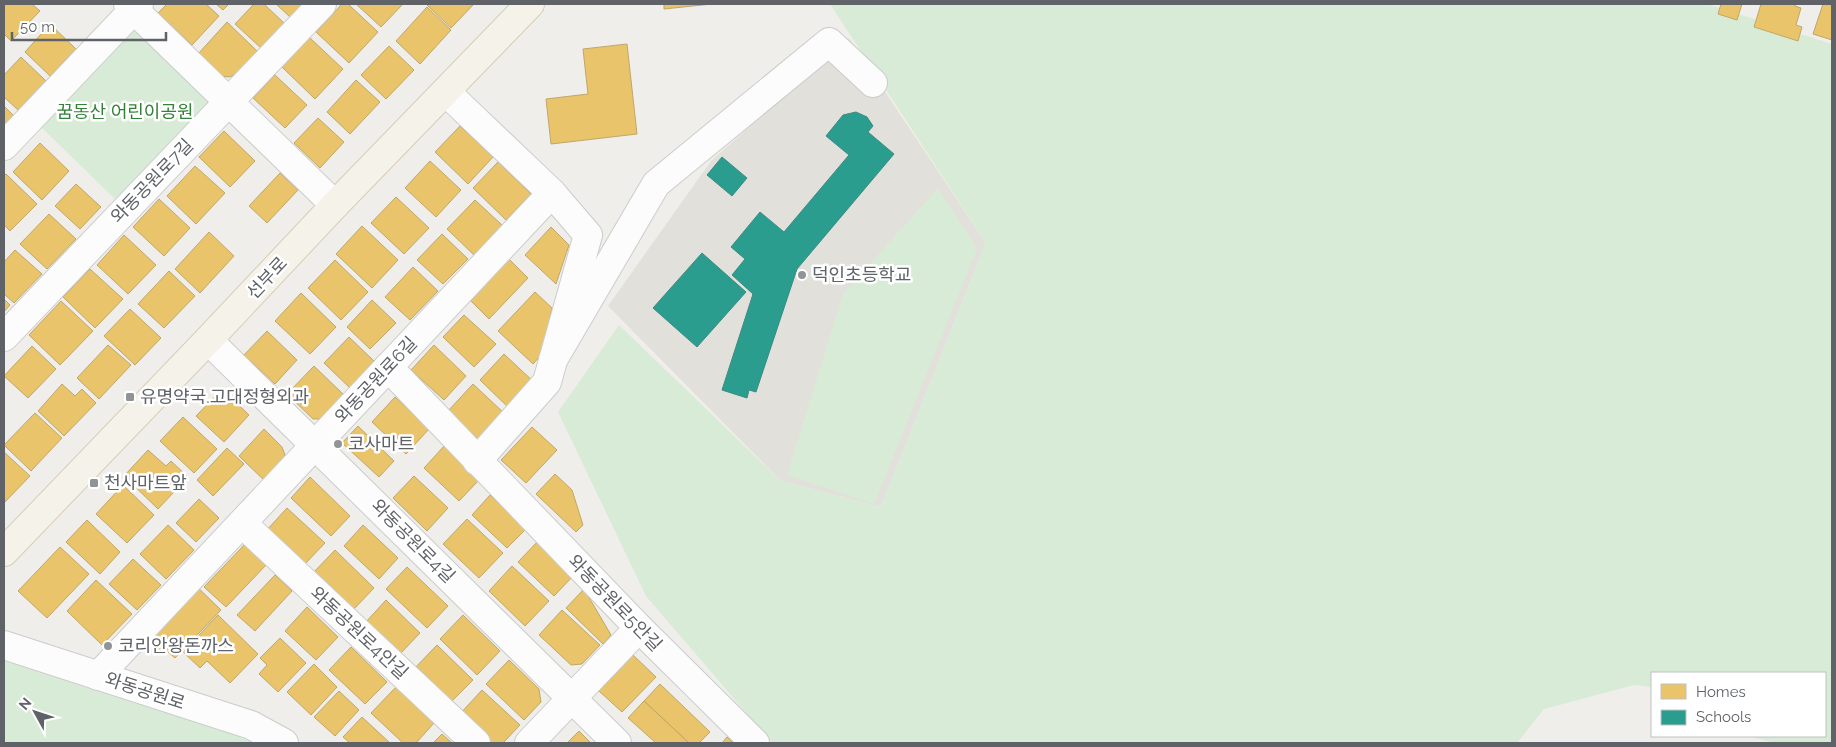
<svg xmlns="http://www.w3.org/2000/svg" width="1836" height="747" font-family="Raleway,'Noto Sans KR',sans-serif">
<rect width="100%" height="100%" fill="#efeeea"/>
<path fill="#e2e0da" d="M849 38 986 243 881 507 781 481 608 306 711 161Z"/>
<g fill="#d8ebd6">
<path d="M830 4H1707L1832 44V743H1776L1747 736H1825V673H1652V687L1634 685 1544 709 1517 743H772L646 596 558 412 619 325 781 481 881 507 986 243Z"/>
<path d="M135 25 211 100 115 199 38 124Z"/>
<path d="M938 188 977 249 874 504 787 475 843 294Z"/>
<path d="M4 636 253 743H4Z"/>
</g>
<g fill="#e9c46a" stroke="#c0a769">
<path d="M4 4H32L40 11 11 41 4 34Z"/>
<path d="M167 4H206L219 16 192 45 158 13Z"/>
<path d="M216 4H229L223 10Z"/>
<path d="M254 4H264L285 24 261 48 235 24Z"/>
<path d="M276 4H302L290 17Z"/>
<path d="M342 4H348L378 32 349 63 316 32Z"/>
<path d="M356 4H403L381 27Z"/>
<path d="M426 4H474L451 28Z"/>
<path d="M664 4H712L664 9Z"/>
<path d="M1721 4H1742L1737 20 1718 14Z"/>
<path d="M1761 4H1796L1795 6 1801 8 1796 25 1802 27 1798 41 1754 27Z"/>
<path d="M1823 4H1832V40L1813 34Z"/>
<path d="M427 7 451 30 420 64 396 41Z"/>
<path d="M227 22 257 51 235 75 229 77 221 76 198 54Z"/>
<path d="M50 24 76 49 50 76 25 52Z"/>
<path d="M309 37 343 69 315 99 281 66Z"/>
<path d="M627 44 637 134 551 144 546 99 588 94 583 49Z"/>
<path d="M389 46 414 70 386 99 361 75Z"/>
<path d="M21 57 46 81 18 110 4 97V75Z"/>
<path d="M275 75 307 105 285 128 253 98Z"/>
<path d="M356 80 380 102 350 134 327 112Z"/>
<path d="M4 106 14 116 4 127Z"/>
<path d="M318 118 344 142 320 168 294 143Z"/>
<path d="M460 126 493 157 468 184 435 152Z"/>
<path d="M224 131 255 161 230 187 199 157Z"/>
<path d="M40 143 69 171 42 200 13 172Z"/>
<path d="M430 161 461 190 436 217 405 188Z"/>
<path d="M498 162 531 194 506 220 473 188Z"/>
<path d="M195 166 225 193 196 224 167 196Z"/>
<path d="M280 173 298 190 267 223 249 206Z"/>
<path d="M6 174 37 204 10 231 4 225V176Z"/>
<path d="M76 184 101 207 80 229 55 206Z"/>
<path d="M396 197 429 228 404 254 371 223Z"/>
<path d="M159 199 190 228 164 256 133 227Z"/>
<path d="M475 200 502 225 474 255 447 229Z"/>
<path d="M49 214 76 239 47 269 20 244Z"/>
<path d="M362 226 398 260 372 288 336 254Z"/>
<path d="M551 227 569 245 556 284 525 255Z"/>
<path d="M209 232 234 256 200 293 175 269Z"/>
<path d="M442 234 468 259 443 284 417 260Z"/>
<path d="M124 235 156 265 128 294 97 265Z"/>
<path d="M15 250 42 274 14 303 4 294V262Z"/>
<path d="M509 259 528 278 489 319 470 300Z"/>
<path d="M335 260 368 292 341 320 308 288Z"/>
<path d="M413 267 438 291 410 320 385 297Z"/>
<path d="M90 269 123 299 95 328 63 297Z"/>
<path d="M169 271 195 296 164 328 138 304Z"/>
<path d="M535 292 552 308 542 354 533 364 498 331Z"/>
<path d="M301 293 336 327 310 354 275 321Z"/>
<path d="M4 299 10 305 4 312Z"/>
<path d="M372 300 396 323 370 349 347 327Z"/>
<path d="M61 301 93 331 60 365 29 335Z"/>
<path d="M130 309 161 338 135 365 104 336Z"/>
<path d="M464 315 496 344 474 367 443 337Z"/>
<path d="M267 331 297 360 275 384 244 355Z"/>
<path d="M349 337 375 362 350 388 324 363Z"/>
<path d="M108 345 131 365 99 399 77 378Z"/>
<path d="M434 345 466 376 444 400 411 370Z"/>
<path d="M32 346 56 369 28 398 4 376Z"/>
<path d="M504 354 536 384 511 410 480 380Z"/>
<path d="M314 366 344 395 324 418 319 419H313L287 394Z"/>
<path d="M62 384 75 396 82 389 96 403 64 436 38 411Z"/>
<path d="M473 384 505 414 479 440 448 411Z"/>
<path d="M222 389 249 415 224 442 196 416Z"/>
<path d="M395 397 429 429 406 454 372 422Z"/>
<path d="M35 413 62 438 31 471 4 445Z"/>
<path d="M183 417 217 449 194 473 160 441Z"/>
<path d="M358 426 394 461 379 477 342 443Z"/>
<path d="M532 427 557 450 526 483 501 460Z"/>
<path d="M264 429 282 447 285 455 283 468 268 484 239 456Z"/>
<path d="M445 445 480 479 459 501 424 468Z"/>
<path d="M227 448 244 464 213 496 197 480Z"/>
<path d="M148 450 166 466 171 461 188 477 158 509 124 476Z"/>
<path d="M4 452 30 476 4 503Z"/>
<path d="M555 474 572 490 583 525 576 532 536 494Z"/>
<path d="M414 476 448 508 427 531 393 498Z"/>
<path d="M310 477 350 516 331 536 291 498Z"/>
<path d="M123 485 154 515 127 543 96 514Z"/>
<path d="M490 495 526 529 507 548 472 515Z"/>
<path d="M199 499 219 518 196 542 176 523Z"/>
<path d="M287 508 325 543 302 567 265 532Z"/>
<path d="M467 519 503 553 479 578 443 544Z"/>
<path d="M87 520 120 552 100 574 66 542Z"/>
<path d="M168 525 194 550 166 579 140 554Z"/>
<path d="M363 525 398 558 379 579 344 546Z"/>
<path d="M540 539 576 573 554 596 518 562Z"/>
<path d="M246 543 268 563 226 607 204 587Z"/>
<path d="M60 547 89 574 47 618 18 591Z"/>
<path d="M335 550 374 588 352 611 312 574Z"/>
<path d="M133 559 161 585 137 610 109 584Z"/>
<path d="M512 566 549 601 525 626 489 591Z"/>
<path d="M407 567 448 606 427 628 386 589Z"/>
<path d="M275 575 292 591 255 631 237 615Z"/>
<path d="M96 580 132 614 102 645 67 611Z"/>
<path d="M190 580 221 610 175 658 162 647 159 651 140 633Z"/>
<path d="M584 589 611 635 603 644 566 608Z"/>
<path d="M386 600 420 633 399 655 365 623Z"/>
<path d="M307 607 338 637 316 660 285 631Z"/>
<path d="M562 610 600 645 582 664 571 665 539 635Z"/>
<path d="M218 615 258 654 230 683 207 661 200 668 183 652Z"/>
<path d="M463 615 500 651 477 675 440 639Z"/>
<path d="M280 638 306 663 278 692 259 674 267 665 260 658Z"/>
<path d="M437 645 473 680 449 704 413 670Z"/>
<path d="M351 647 387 682 365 704 329 670Z"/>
<path d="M633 655 656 677 622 712 599 691Z"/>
<path d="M509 660 539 689 541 702 524 720 486 684Z"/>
<path d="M314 664 337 687 311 715 287 692Z"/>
<path d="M660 684 710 732 699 743H689L644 701Z"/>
<path d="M396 687 434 723 416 743H403L371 713Z"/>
<path d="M482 690 520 725 503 743H486L458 716Z"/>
<path d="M339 691 359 710 335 736 314 717Z"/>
<path d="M644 701 689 743H656L628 718Z"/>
<path d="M362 717 390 743H350L343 737Z"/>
<path d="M579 731 591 743H567Z"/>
<path d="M442 734 452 743H433Z"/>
<path d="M727 737 733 743H722Z"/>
</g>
<g fill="#2a9d8f" stroke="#3a8c83">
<path d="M856 112 867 117 873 126 868 132 894 154 797 269 756 392 749 390 747 398 722 390 753 294 732 275 745 259 731 247 760 212 784 232 849 155 826 136 843 115Z"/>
<path d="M722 157 747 178 732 196 707 175Z"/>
<path d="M702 253 746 292 697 347 653 308Z"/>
</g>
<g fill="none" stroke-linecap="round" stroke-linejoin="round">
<defs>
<g id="minor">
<path d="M128 4 335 205"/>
<path d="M446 92 552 193 588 235 547 382 477 461"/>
<path d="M4 146 139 4"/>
<path d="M4 337 322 4"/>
<path d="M208 340 617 743"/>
<path d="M553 360 656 184 829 42 873 83"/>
<path d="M388 367 639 628 755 743"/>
<path d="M242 523 476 743"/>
<path d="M4 645 251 725 284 743"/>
<path d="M98 676 552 193"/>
<path d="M529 743 639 628"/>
</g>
<path id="major" d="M4 552 208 340 335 205 530 4"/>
</defs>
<use href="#minor" stroke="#cbcccc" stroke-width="30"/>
<use href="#major" stroke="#d7ceb8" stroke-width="30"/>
<use href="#minor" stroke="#fdfcfc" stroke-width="28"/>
<use href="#major" stroke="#f4f2e9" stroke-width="28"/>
</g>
<g fill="#919496" stroke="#fff" stroke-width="2">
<circle cx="802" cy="275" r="5"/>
<rect x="125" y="392" width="10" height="10" rx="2.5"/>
<circle cx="338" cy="444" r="5"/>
<rect x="89" y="478" width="10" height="10" rx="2.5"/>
<circle cx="108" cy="646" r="5"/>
</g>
<g text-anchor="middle" stroke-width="5" stroke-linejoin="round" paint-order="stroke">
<g font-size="18" fill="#348238" stroke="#fff">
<text x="125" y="118">꿈동산 어린이공원</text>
</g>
<g font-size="18" fill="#5f6368" stroke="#fff">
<text transform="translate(152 181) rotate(-46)" y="6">와동공원로7길</text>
<text transform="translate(267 278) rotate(-47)" y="6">선부로</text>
<text transform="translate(376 380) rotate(-47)" y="6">와동공원로6길</text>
<text transform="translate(413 541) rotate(45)" y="6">와동공원로4길</text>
<text transform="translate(615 603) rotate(46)" y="6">와동공원로5안길</text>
<text transform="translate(359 633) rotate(43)" y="6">와동공원로4안길</text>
<text transform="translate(145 691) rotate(18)" y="6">와동공원로</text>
</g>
<g font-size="18" fill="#5f6368" stroke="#fff" text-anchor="start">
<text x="812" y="281">덕인초등학교</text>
<text x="140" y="403">유명약국.고대정형외과</text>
<text x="348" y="450">코사마트</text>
<text x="104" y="489">천사마트앞</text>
<text x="118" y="652">코리안왕돈까스</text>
</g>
</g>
<rect width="1836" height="747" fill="none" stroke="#5f6368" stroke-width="10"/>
<rect x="1651" y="672" width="175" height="65" fill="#ffffff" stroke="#bfc1c3"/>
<rect x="1661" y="684" width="25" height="15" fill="#e9c46a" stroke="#bfc1c3"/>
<text x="1696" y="697" font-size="15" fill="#5f6368">Homes</text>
<rect x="1661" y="710" width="25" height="15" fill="#2a9d8f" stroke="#bfc1c3"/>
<text x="1696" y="722" font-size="15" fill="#5f6368">Schools</text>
<g transform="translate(35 712) rotate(310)" stroke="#ffffff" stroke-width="4" paint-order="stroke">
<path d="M0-4L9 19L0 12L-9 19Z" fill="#5f6368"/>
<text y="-8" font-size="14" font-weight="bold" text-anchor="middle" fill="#5f6368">N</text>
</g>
<path d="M12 32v8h154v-8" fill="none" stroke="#5f6368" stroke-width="2.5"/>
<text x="20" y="32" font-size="15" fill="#5f6368" stroke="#ffffff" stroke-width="4" paint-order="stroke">50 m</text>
</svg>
